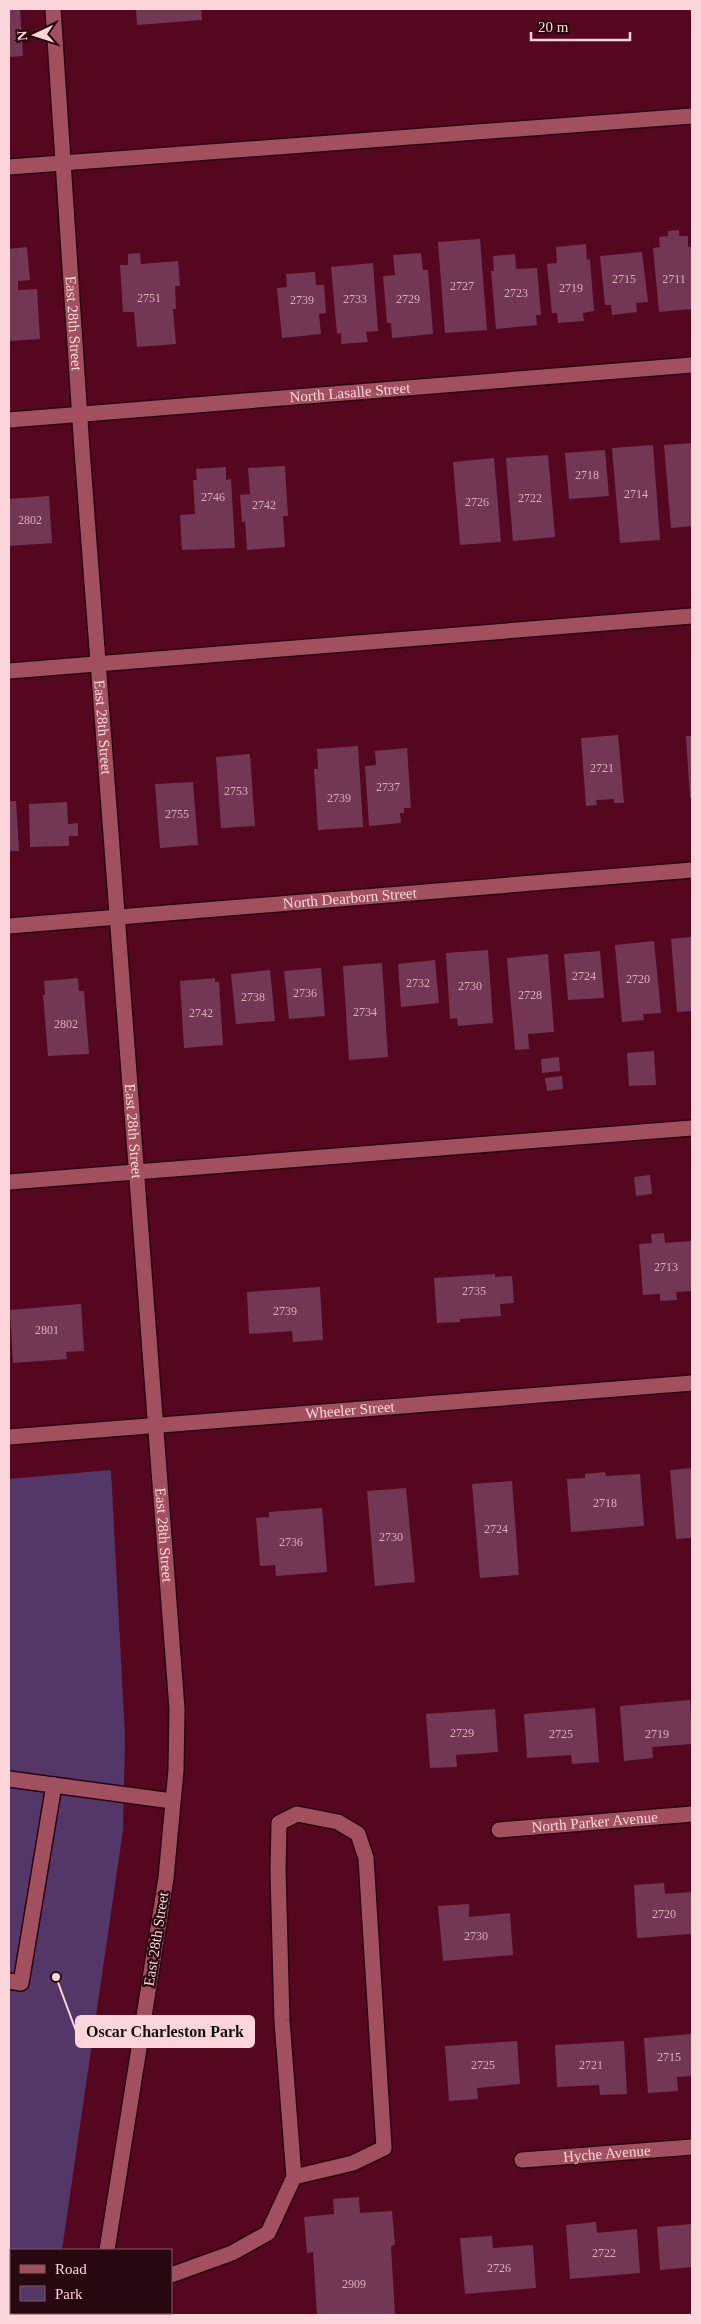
<svg xmlns="http://www.w3.org/2000/svg" width="701" height="2324" font-family="'Times New Roman',serif">
<rect width="100%" height="100%" fill="#550720"/>
<path fill="#533769" d="M111 1470 125 1736 123 1830 62 2250H11V2313H53V2315H9V1479Z"/>
<g fill="#723755">
<path d="M9 9H20L23 56 9 57Z"/>
<path d="M136 9H201L202 20 137 25Z"/>
<path d="M679 230V236H688V247L692 246V309L659 312 653 248 660 247 659 237 668 236V231Z"/>
<path d="M480 239 487 330 445 333 438 242Z"/>
<path d="M586 244 587 260 590 259 594 311 583 313 584 321 558 323 557 313H552L547 264 557 263 556 247Z"/>
<path d="M27 247 30 280 18 281V290L37 289 40 339 9 341V249Z"/>
<path d="M642 252 648 302 636 303 637 312 612 315 611 305H605L600 256Z"/>
<path d="M140 253 141 264 178 261 180 286H175L176 309H173L176 344 137 347 134 312H123L120 265H128V254Z"/>
<path d="M421 253 423 270H428L433 334 392 338 391 323H387L383 276 395 275 393 255Z"/>
<path d="M515 254 516 269 537 268 541 315H536L537 325 496 329 491 271H494L493 256Z"/>
<path d="M373 263 378 331 366 332 368 342 341 344V333L337 334 331 267Z"/>
<path d="M315 272 316 285H324L326 313 319 314 321 334 282 338 277 288 287 287 286 274Z"/>
<path d="M692 443V526L671 528 664 445Z"/>
<path d="M653 445 660 540 620 543 612 448Z"/>
<path d="M605 450 609 496 569 499 565 453Z"/>
<path d="M548 455 555 537 513 541 506 458Z"/>
<path d="M494 458 501 542 460 545 453 462Z"/>
<path d="M285 466 288 516H283L285 547 247 550 245 521 242 522 240 495 250 494 248 468Z"/>
<path d="M226 467V480L231 479 235 548 182 550 180 515 195 514 193 480H197L196 469Z"/>
<path d="M49 496 52 543 9 546V499Z"/>
<path d="M618 735 624 803H614V799L596 800 597 805 586 806 581 738Z"/>
<path d="M686 736H692V797L690 798Z"/>
<path d="M358 746 363 827 318 830 314 769H318L317 749Z"/>
<path d="M407 748 411 808H404V813H400L401 823 369 826 365 766 376 765 375 751Z"/>
<path d="M250 754 255 826 221 828 216 757Z"/>
<path d="M193 782 198 845 160 848 155 784Z"/>
<path d="M9 801H16L19 851H9Z"/>
<path d="M67 802 68 824 78 823V836H69V846L30 847 29 804Z"/>
<path d="M692 937V1011L677 1012 671 939Z"/>
<path d="M654 941 661 1013 643 1014 644 1020 622 1022 615 945Z"/>
<path d="M488 950 493 1023 458 1026 457 1018 450 1019 446 953Z"/>
<path d="M600 951 604 998 568 1000 564 954Z"/>
<path d="M548 954 554 1032 528 1034 529 1049 515 1050 507 958Z"/>
<path d="M435 960 439 1003 401 1007 398 964Z"/>
<path d="M382 963 388 1057 349 1060 343 966Z"/>
<path d="M321 968 325 1016 289 1019 284 971Z"/>
<path d="M270 970 275 1021 236 1024 231 974Z"/>
<path d="M78 978 79 991H84L89 1054 48 1056 43 995H45L44 981Z"/>
<path d="M215 978V982H219L223 1045 184 1048 180 981Z"/>
<path d="M654 1051 656 1085 629 1086 627 1053Z"/>
<path d="M559 1057 560 1071 542 1073 541 1059Z"/>
<path d="M562 1076 563 1089 547 1091 545 1078Z"/>
<path d="M650 1175 652 1194 636 1196 634 1177Z"/>
<path d="M664 1233 665 1243 692 1241V1291L676 1292 677 1300 660 1301V1294L643 1295 639 1244 652 1243 651 1234Z"/>
<path d="M495 1274V1277L512 1276 514 1303 500 1304 501 1316 460 1319V1322L437 1323 434 1278Z"/>
<path d="M320 1287 323 1340 293 1342 292 1331 249 1334 247 1292Z"/>
<path d="M81 1304 84 1351 66 1352 67 1359 13 1363 10 1310Z"/>
<path d="M692 1468V1538L676 1539 670 1470Z"/>
<path d="M605 1472 606 1476 640 1474 644 1526 571 1532 567 1479 585 1478V1474Z"/>
<path d="M512 1481 519 1575 480 1578 472 1484Z"/>
<path d="M406 1488 415 1582 375 1586 367 1491Z"/>
<path d="M322 1508 327 1572 276 1576 275 1565 260 1566 256 1518 269 1517V1512Z"/>
<path d="M690 1700 692 1744 652 1747 653 1758 624 1761 620 1706Z"/>
<path d="M595 1708 599 1762 572 1764 571 1755 527 1758 524 1714Z"/>
<path d="M495 1709 498 1752 456 1755 457 1767 430 1768 426 1714Z"/>
<path d="M664 1883 665 1894 692 1892V1934L637 1938 634 1885Z"/>
<path d="M469 1904V1917L510 1913 513 1955 443 1961 438 1906Z"/>
<path d="M692 2034V2076L677 2077 678 2091 648 2093 644 2038Z"/>
<path d="M517 2041 520 2084 477 2088 478 2099 449 2101 445 2046Z"/>
<path d="M624 2041 627 2094 600 2095 599 2085 557 2087 555 2045Z"/>
<path d="M359 2197 360 2213 392 2211 395 2245 391 2246 395 2315H317L313 2252 307 2253 304 2217 334 2214 333 2199Z"/>
<path d="M596 2222 597 2233 637 2229 640 2273 570 2279 566 2225Z"/>
<path d="M692 2224V2267L660 2270 657 2227Z"/>
<path d="M492 2236 493 2248 533 2245 536 2288 465 2294 460 2238Z"/>
</g>
<g fill="none" stroke-linecap="round" stroke-linejoin="round">
<defs>
<g id="lane">
<path d="M9 167 692 116"/>
<path d="M9 671 692 616"/>
<path d="M9 1182 692 1128"/>
<path d="M9 1779 172 1801"/>
<path d="M9 1981 21 1983 54 1785"/>
<path d="M171 2275 232 2253 268 2233 294 2177 282 2021 278 1871 279 1823 297 1814 338 1822 358 1834 366 1858 384 2148 353 2163 294 2177"/>
</g>
<g id="street">
<path id="s1" d="M53 9 82 450 177 1709 176 1770 166 1878 107 2250"/>
<path id="s2" d="M9 420 692 365"/>
<path id="s3" d="M9 926 692 870"/>
<path id="s4" d="M9 1437 692 1383"/>
<path id="s5" d="M499 1830 692 1814"/>
<path id="s6" d="M522 2160 692 2147"/>
<path d="M100 2315V2313"/>
</g>
</defs>
<use href="#lane" stroke="#2b040e" stroke-width="18"/>
<use href="#street" stroke="#2b040e" stroke-width="18"/>
<use href="#lane" stroke="#a1505f" stroke-width="15"/>
<use href="#street" stroke="#a1505f" stroke-width="15"/>
</g>
<g text-anchor="middle" stroke-width="4.5" stroke-linejoin="round" paint-order="stroke">
<g font-size="12" fill="#d9aeb9">
<text x="624" y="283">2715</text>
<text x="674" y="283">2711</text>
<text x="462" y="290">2727</text>
<text x="571" y="292">2719</text>
<text x="516" y="297">2723</text>
<text x="149" y="302">2751</text>
<text x="355" y="303">2733</text>
<text x="408" y="303">2729</text>
<text x="302" y="304">2739</text>
<text x="587" y="479">2718</text>
<text x="636" y="498">2714</text>
<text x="213" y="501">2746</text>
<text x="530" y="502">2722</text>
<text x="477" y="506">2726</text>
<text x="264" y="509">2742</text>
<text x="30" y="524">2802</text>
<text x="602" y="772">2721</text>
<text x="388" y="791">2737</text>
<text x="236" y="795">2753</text>
<text x="339" y="802">2739</text>
<text x="177" y="818">2755</text>
<text x="584" y="980">2724</text>
<text x="638" y="983">2720</text>
<text x="418" y="987">2732</text>
<text x="470" y="990">2730</text>
<text x="305" y="997">2736</text>
<text x="530" y="999">2728</text>
<text x="253" y="1001">2738</text>
<text x="365" y="1016">2734</text>
<text x="201" y="1017">2742</text>
<text x="66" y="1028">2802</text>
<text x="666" y="1271">2713</text>
<text x="474" y="1295">2735</text>
<text x="285" y="1315">2739</text>
<text x="47" y="1334">2801</text>
<text x="605" y="1507">2718</text>
<text x="496" y="1533">2724</text>
<text x="391" y="1541">2730</text>
<text x="291" y="1546">2736</text>
<text x="462" y="1737">2729</text>
<text x="561" y="1738">2725</text>
<text x="657" y="1738">2719</text>
<text x="664" y="1918">2720</text>
<text x="476" y="1940">2730</text>
<text x="669" y="2061">2715</text>
<text x="483" y="2069">2725</text>
<text x="591" y="2069">2721</text>
<text x="604" y="2257">2722</text>
<text x="499" y="2272">2726</text>
<text x="354" y="2288">2909</text>
</g>
<g font-size="15" fill="#fbd5da" stroke="#28080f">
<text dy="5" stroke="none"><textPath href="#s1" startOffset="315">East 28th Street</textPath></text>
<text dy="5" stroke="none"><textPath href="#s2" startOffset="342">North Lasalle Street</textPath></text>
<text dy="5" stroke="none"><textPath href="#s1" startOffset="720">East 28th Street</textPath></text>
<text dy="5" stroke="none"><textPath href="#s3" startOffset="342">North Dearborn Street</textPath></text>
<text dy="5" stroke="none"><textPath href="#s1" startOffset="1125">East 28th Street</textPath></text>
<text dy="5" stroke="none"><textPath href="#s4" startOffset="342">Wheeler Street</textPath></text>
<text dy="5" stroke="none"><textPath href="#s1" startOffset="1530">East 28th Street</textPath></text>
<text dy="5" stroke="none"><textPath href="#s5" startOffset="96">North Parker Avenue</textPath></text>
<text transform="translate(156 1939) rotate(-81)" y="5">East 28th Street</text>
<text dy="5" stroke="none"><textPath href="#s6" startOffset="85">Hyche Avenue</textPath></text>
</g>
</g>
<path fill="none" stroke="#fbd5da" stroke-width="2" d="M56 1977L76 2031"/>
<circle fill="#fbd5da" stroke="#28080f" stroke-width="2" cx="56" cy="1977" r="5"/>
<rect fill="#fbd5da" stroke="#fbd5da" stroke-width="2" x="76" y="2016" width="178" height="31" rx="5"/>
<g font-size="16" text-anchor="middle" font-weight="bold" fill="#111">
<text x="165" y="2037">Oscar Charleston Park</text>
</g>
<rect width="701" height="2324" fill="none" stroke="#fbd5da" stroke-width="20"/>
<rect x="10" y="2249" width="162" height="65" fill="#28080f" stroke="#7c5a60"/>
<rect x="20" y="2265" width="25" height="8" fill="#a1505f" stroke="#7c5a60"/>
<text x="55" y="2274" font-size="15" fill="#fbd5da">Road</text>
<rect x="20" y="2286" width="25" height="15" fill="#533769" stroke="#7c5a60"/>
<text x="55" y="2299" font-size="15" fill="#fbd5da">Park</text>
<g transform="translate(35 35) rotate(266)" stroke="#28080f" stroke-width="4" paint-order="stroke">
<path d="M0-4L9 19L0 12L-9 19Z" fill="#fbd5da"/>
<text y="-8" font-size="14" font-weight="bold" text-anchor="middle" fill="#fbd5da">N</text>
</g>
<path d="M531 32v8h99v-8" fill="none" stroke="#fbd5da" stroke-width="2.5"/>
<text x="538" y="32" font-size="15" fill="#fbd5da" stroke="#28080f" stroke-width="4" paint-order="stroke">20 m</text>
</svg>
